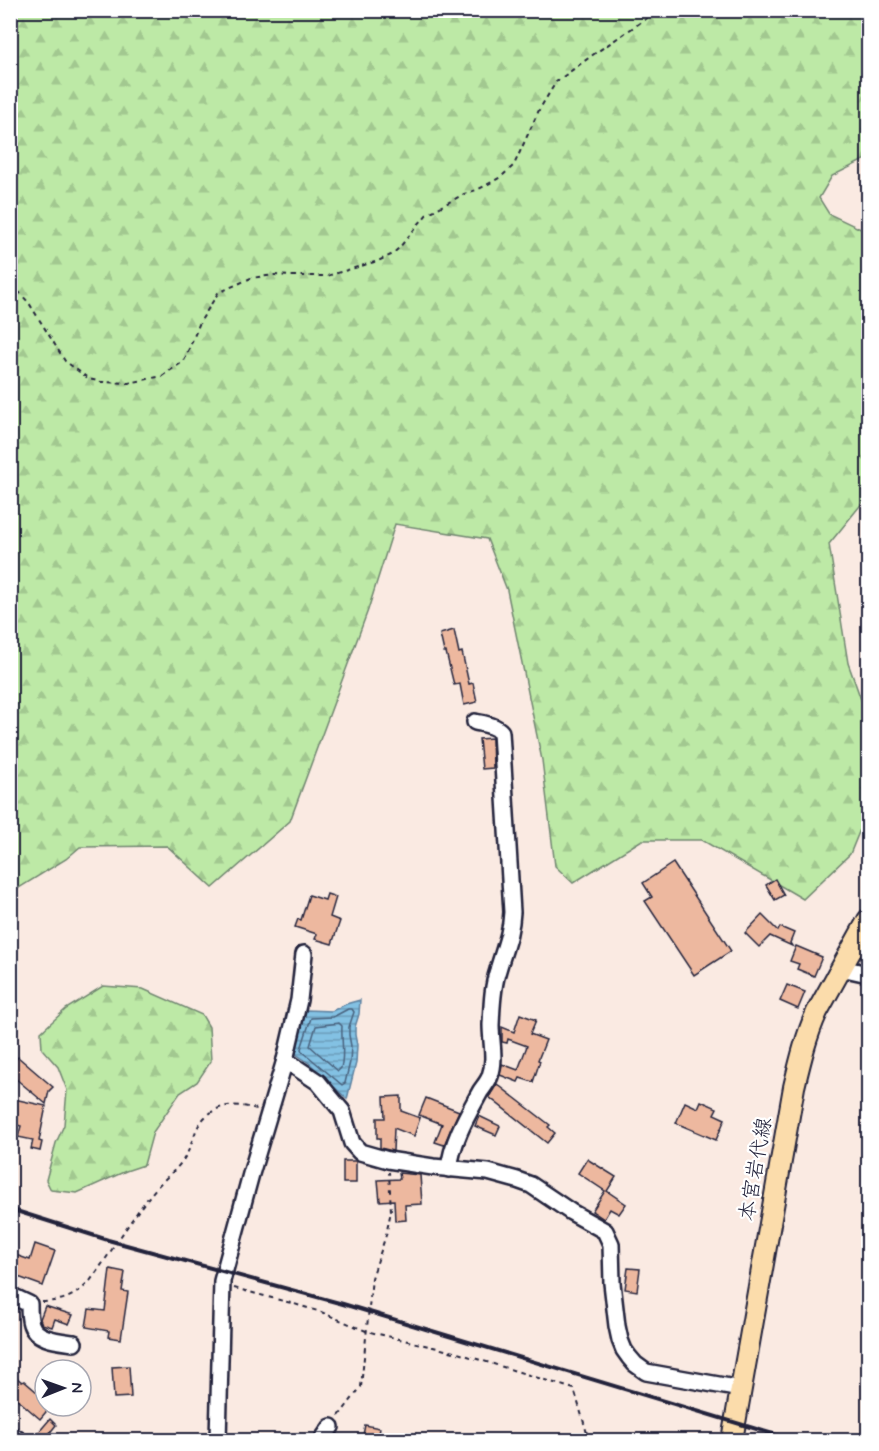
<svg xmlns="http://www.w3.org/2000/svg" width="879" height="1451" font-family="Mynerve,'Klee One',sans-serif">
<defs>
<pattern id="forest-firs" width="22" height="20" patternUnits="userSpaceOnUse" patternTransform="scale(1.5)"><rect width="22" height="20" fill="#bde9a6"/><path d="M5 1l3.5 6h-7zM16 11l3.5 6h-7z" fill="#a2c890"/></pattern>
<pattern id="water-rules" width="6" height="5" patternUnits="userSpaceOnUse" patternTransform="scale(1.5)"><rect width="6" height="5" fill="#83c1e3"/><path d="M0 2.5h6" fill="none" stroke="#6b9cb9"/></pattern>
</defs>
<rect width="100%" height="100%" fill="#faeae2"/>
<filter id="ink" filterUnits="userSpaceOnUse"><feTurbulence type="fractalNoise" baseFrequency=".0167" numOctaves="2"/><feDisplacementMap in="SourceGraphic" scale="12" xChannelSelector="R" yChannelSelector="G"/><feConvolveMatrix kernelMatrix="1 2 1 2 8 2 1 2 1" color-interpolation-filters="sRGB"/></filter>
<g filter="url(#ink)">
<g fill="url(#forest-firs)" stroke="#708670" stroke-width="1.5">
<path d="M11 11H868V158L832 176 819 198 829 214 863 230 868 236V496L829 544 848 663 868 719V810L850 854 803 899 702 840H642L573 883 555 866 542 760 507 590 487 539 395 524 368 610 290 821 213 888 167 846 80 847 66 859 17 889 11 895Z"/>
<path d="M103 986 143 989 202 1015 209 1027 211 1061 197 1082 180 1093 153 1132 144 1165 126 1171 77 1193 51 1190 46 1180 56 1143 64 1125 67 1090 58 1067 42 1049 41 1032 66 1009Z"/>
</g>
<path fill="url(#water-rules)" stroke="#5c81a0" stroke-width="1.5" d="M360 1000 359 1014 355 1027V1035L357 1045 356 1063 347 1099 309 1063 296 1054 294 1051 306 1010 332 1011 346 1004Z"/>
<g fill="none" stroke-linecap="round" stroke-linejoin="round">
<g stroke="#49627e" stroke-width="1.5">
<path d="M348 1009H352L354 1012 349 1027V1035L351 1046 350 1062 345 1083 342 1085 302 1051 301 1049 311 1018 333 1017Z"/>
<path d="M339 1023 342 1026C341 1041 345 1052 341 1068L338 1071 310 1046 316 1026Z"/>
</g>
</g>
<g fill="#edb89f" stroke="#22223b" stroke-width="1.5">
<path d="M454 630 459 653 462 652 469 684 473 683 477 702 464 705 460 684 454 685 446 652H444L440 634Z"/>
<path d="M492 738 493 768 482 769 479 739Z"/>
<path d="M673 863 731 951 694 975 645 901 652 897 643 883Z"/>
<path d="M775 879 784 895 775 900 766 885Z"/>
<path d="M327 894 336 897 330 917 340 921 332 944 315 939 317 934 295 927 298 919 301 920 309 895 325 900Z"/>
<path d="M762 915 778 931 780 927 794 933 790 943 792 946 770 936 759 947 745 933Z"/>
<path d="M796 946 822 957 814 976 797 969 799 964 790 961Z"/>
<path d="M787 985 805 992 798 1009 780 1001Z"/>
<path d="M520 1014 536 1020 530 1034 546 1040 538 1060 540 1061 533 1082 520 1078 518 1082 500 1075 502 1064 518 1070 527 1046 508 1039 507 1043 502 1042V1027L514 1032Z"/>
<path d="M18 1057 53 1087 49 1091 46 1104 10 1074V1066Z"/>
<path d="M497 1084 550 1125 548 1127 555 1133 547 1143 489 1097Z"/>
<path d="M401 1096V1111L420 1118 414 1136 394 1128 393 1151 380 1148V1138H377V1118H385L384 1097Z"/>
<path d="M426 1098 459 1111 444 1145 435 1142 442 1124 419 1115Z"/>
<path d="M14 1099 46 1106 39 1141 42 1142 40 1151 31 1149 33 1140 18 1137 21 1126 10 1123Z"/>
<path d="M701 1101 717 1108 714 1114 725 1119 716 1140 676 1123 685 1102 698 1108Z"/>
<path d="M479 1116 500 1126 496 1135 475 1126Z"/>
<path d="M587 1159 616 1177 607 1191 626 1204 619 1214 610 1209 604 1219 592 1211 605 1191 578 1173Z"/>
<rect x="343" y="1161" width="13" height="22"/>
<path d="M399 1173 420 1175 422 1204 405 1205 406 1220 395 1221 394 1200 380 1201 378 1180 400 1179Z"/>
<path d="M35 1244 55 1251 43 1286 10 1274V1253L30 1260Z"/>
<path d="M628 1268 640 1269 637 1291 625 1289Z"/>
<path d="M110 1269 125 1272 122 1291 128 1292 121 1339 108 1337 109 1331 86 1327 89 1309 105 1311Z"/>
<path d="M45 1306 73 1315 69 1324 55 1319 52 1327 42 1324 40 1319Z"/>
<path d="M129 1366 131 1397 114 1398 112 1367Z"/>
<path d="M10 1372 22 1382 24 1381 45 1399V1406H51L40 1419 10 1393Z"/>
<path d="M50 1419 56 1425 45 1439 38 1433Z"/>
<path d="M365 1425 380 1428 378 1440H362Z"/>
</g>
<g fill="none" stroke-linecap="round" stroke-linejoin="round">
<defs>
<g id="minor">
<path d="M841 968 868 974"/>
<path d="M285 1060 299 1000 304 954"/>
<path d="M449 1169C452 1141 467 1116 480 1092 483 1087 488 1082 490 1076 496 1060 491 1042 491 1025 492 1007 492 988 498 970 504 949 511 934 512 912L501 732C495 725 484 724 475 722"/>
<path d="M10 1295 29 1304C29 1310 29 1318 31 1324 36 1340 60 1341 74 1343"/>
<path d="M10 1434 19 1440"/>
<path d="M218 1440 222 1281 251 1174 285 1060 318 1082 331 1098 342 1111 352 1143 360 1152 388 1160 433 1167 488 1172 517 1180 531 1185 571 1212 605 1231 611 1244 612 1283 617 1326 620 1340 624 1350 629 1357 635 1364 646 1372 741 1389"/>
<path d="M322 1440 331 1427"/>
</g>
<path id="major" d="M732 1440 794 1087C800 1062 806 1036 817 1012L868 920"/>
</defs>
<use href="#minor" stroke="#22223b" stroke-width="20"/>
<use href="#major" stroke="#22223b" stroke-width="24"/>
<g stroke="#22223b" stroke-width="2" stroke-dasharray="4.5 4.5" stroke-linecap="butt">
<path d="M10 286 20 293 29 303 65 361 89 379 101 382 129 383 162 376 184 361 200 322 218 293 251 278 274 275 291 276H327L378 261 391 255 399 248 427 214 464 194 479 189 501 177 514 165 539 110 556 82 594 54 659 10"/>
<path d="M234 1288 291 1303 321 1312 366 1331 458 1353 574 1389 589 1440"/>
<path d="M42 1302C63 1301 75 1297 90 1281 113 1250 132 1216 157 1187 166 1177 178 1169 185 1157 194 1143 194 1124 209 1114 224 1102 240 1105 257 1109"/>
<path d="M339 1416 361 1387 372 1278 386 1235 391 1211 389 1172"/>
<path d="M868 1440V1439"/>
</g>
<use href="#minor" stroke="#fff" stroke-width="15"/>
<use href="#major" stroke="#fbdcab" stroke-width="20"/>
<path stroke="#22223b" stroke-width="4" d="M10 1209 108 1240 343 1304 793 1440"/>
</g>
</g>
<g text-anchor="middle" stroke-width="4.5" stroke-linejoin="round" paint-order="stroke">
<g font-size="21" fill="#22223b" stroke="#fff">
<text transform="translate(755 1169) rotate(-80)" y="7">本宮岩代線</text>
</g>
</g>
<rect width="879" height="1451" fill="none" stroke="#fff" stroke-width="36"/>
<rect x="18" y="18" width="843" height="1415" fill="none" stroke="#22223b" stroke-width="2" filter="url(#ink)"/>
<g transform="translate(63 1388) rotate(89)"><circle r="28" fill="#ffffff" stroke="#a7a7b1" stroke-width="1.5"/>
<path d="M0-4.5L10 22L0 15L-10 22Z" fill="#22223b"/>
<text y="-9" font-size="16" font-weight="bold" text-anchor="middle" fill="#22223b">N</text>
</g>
</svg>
